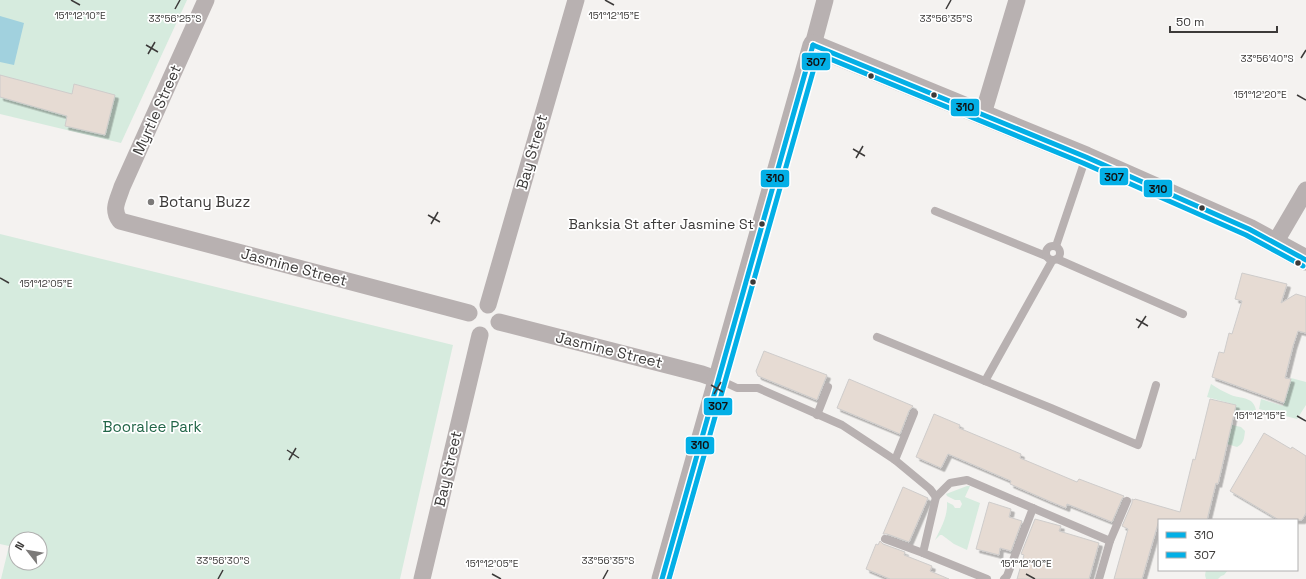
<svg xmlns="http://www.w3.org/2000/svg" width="1306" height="579" font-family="'Space Grotesk',sans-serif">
<defs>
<filter id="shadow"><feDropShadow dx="3.5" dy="3.5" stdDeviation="0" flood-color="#0004"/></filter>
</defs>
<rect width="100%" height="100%" fill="#f4f2f0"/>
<g fill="#d6ebde" fill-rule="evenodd">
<path d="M0 0H187L121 143 0 114Z"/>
<path d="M0 234 453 345 400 579H1L9 546 0 544ZM16 539H40V563H16Z"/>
<path d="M1291 378 1306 382V405L1297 419 1259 409 1261 399 1283 406Z"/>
<path d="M1211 384C1217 388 1224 392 1231 395 1241 399 1253 396 1256 410L1250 412 1245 416 1236 413 1235 412 1236 405 1207 397Z"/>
<path d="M1232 425 1241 427 1245 431C1244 439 1244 443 1237 447L1227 444Z"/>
<path d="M967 486H970L965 497 980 503 967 550 954 544 942 535H940L935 540C941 528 948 516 947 502L953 505 955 508H960L962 504 960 500H955L947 496 946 494Z"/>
<path d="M1206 570H1228L1224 575 1221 576 1218 579H1206L1205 575Z"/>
</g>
<path fill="#a1d1de" d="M0 16 24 23 14 65 0 62Z"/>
<g fill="#e6dbd3" stroke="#cecccb" filter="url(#shadow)">
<path d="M0 75 72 94 74 84 115 95 105 135 65 126 67 116 0 97Z"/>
<path d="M1242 273 1287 284 1281 303 1296 294 1306 297V333L1298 331 1293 346 1285 378 1291 379 1284 403 1212 377 1219 352 1224 353 1229 333 1232 334 1242 301 1235 299Z"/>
<path d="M764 351 827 375 817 400 758 376 756 371Z"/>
<path d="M849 379 913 406 909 411 900 434 837 408Z"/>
<path d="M1210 399 1236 405 1224 458 1218 484 1216 483 1207 520H1159L1142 579H1114L1128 529 1122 526 1132 503V499L1134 500 1135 499 1180 512 1193 459 1195 460Z"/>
<path d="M934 414 960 425 959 428 1021 454 1020 458 1077 482 1079 479 1124 496 1122 499 1112 522 1067 504 1066 508 1049 501 1010 484 1011 481 948 454 941 468 916 457Z"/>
<path d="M1264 433 1291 449 1292 447 1306 456V513L1302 520H1279L1230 491Z"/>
<path d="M903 487 928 498 909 542 887 534H883Z"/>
<path d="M989 502 1011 509 1009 517 1022 521 1011 551 1000 548 999 555 976 549Z"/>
<path d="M1035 519 1061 526 1059 531 1099 543 1089 579H1017L1024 555 1021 554Z"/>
<path d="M880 541 883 544 905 552 904 555 932 566 930 571 949 579H890L866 569 876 544 878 545Z"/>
</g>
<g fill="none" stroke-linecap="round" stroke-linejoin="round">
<g stroke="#b8b1b1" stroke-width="8">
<path d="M935 211 1046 256"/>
<circle cx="1053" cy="253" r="7"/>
<path d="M1056 246 1086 157"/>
<path d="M1057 259 1183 314"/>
<path d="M877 337 1051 408 1138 445 1156 385"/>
<path d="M720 380 737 388H758L842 425 895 460 930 489 936 497"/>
<path d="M985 381 1052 261"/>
<path d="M817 415 828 387"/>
<path d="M895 460 914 413"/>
<path d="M885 539 923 553"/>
<path d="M987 579 923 553 936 497 950 483 967 480 1110 541"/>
<path d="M1004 579 1007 576 1033 508"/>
<path d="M1099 579 1110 541 1127 501"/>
</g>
<g stroke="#b8b1b1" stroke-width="17">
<path d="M206 0 122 187C118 200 111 209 120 221L469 313"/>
<path d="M813 45 825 0"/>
<path d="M983 114 1017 0"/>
<path d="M1275 243 1306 190"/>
<path d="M488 305 576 0"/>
<path d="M499 322 702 374 719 380"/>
<path d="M422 579 480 335"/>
</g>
<path stroke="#b8b1b1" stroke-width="21" d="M662 579 813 45 1086 157 1249 229 1306 260"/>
<defs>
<g id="bus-1">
<path d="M813 45 1086 157 1249 229 1306 260"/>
<path d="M662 579 813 45"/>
</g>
<path id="bus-2" d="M669 579 818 54 1083 163 1246 235 1303 266"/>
</defs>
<use href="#bus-1" stroke="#fff" stroke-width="8"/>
<use href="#bus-2" stroke="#fff" stroke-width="8"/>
<use href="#bus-1" stroke="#03afe6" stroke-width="5"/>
<use href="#bus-2" stroke="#03afe6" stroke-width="5"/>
</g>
<path fill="none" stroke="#3c3a39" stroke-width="1.5" d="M71 0 80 5M605 0 614 5M175 9 180 0M946 9 951 0M146 45 158 52M148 54 155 42M1301 58 1306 50M1297 95 1306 100M853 149 865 156M856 158 863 146M428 215 440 222M431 224 438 212M0 278 9 283M1136 319 1148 326M1138 328 1146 316M711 385 723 392M714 394 721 382M1297 416 1306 421M287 450 299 458M289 460 296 448M492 574 501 579M1026 574 1035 579M218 579 223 570M603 579 608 570"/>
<g fill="#3c3a39" stroke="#fff" stroke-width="1.5">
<circle cx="871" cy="76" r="3.5"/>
<circle cx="934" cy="95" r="3.5"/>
<circle cx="1202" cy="208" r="3.5"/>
<circle cx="762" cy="224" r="3.5"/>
<circle cx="1298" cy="263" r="3.5"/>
<circle cx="753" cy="282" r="3.5"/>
</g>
<circle fill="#7c7a79" stroke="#fff" stroke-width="1.5" cx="151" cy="202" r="4"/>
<g text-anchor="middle" stroke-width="3.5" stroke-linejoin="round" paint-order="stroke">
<g font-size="14" fill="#3c3a39" stroke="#fff" text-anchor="end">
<text x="754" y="229">Banksia St after Jasmine St</text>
</g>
<g font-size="15" fill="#3c3a39" stroke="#fff">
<text transform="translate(157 110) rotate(-66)" y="5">Myrtle Street</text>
<text transform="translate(532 152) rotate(-74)" y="5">Bay Street</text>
<text transform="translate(294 267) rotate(15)" y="5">Jasmine Street</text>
<text transform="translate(609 350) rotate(14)" y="5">Jasmine Street</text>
<text transform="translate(448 469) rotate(-77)" y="5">Bay Street</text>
</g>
<g font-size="15" fill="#3c3a39" stroke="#fff" text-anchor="start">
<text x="159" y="207">Botany Buzz</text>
</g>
<g font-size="15" fill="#216547" stroke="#fff">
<text x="152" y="432">Booralee Park</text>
</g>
</g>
<g font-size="10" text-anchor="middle" fill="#3c3a39" stroke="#fff" stroke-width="3.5" stroke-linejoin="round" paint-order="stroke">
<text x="80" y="19">151°12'10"E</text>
<text x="614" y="19">151°12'15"E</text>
<text x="175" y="22">33°56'25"S</text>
<text x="946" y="22">33°56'35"S</text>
<text x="1267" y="62">33°56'40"S</text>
<text x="1260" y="98">151°12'20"E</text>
<text x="46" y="287">151°12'05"E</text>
<text x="1260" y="419">151°12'15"E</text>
<text x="223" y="564">33°56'30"S</text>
<text x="608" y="564">33°56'35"S</text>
<text x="492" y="567">151°12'05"E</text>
<text x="1026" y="567">151°12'10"E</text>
</g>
<g stroke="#fff" stroke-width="1.5">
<rect x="801" y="52" width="30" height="19" rx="4" fill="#03afe6"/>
<rect x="950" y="98" width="30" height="19" rx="4" fill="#03afe6"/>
<rect x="1099" y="167" width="30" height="19" rx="4" fill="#03afe6"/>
<rect x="760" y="169" width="30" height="19" rx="4" fill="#03afe6"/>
<rect x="1143" y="179" width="30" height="19" rx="4" fill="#03afe6"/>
<rect x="703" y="397" width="30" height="19" rx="4" fill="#03afe6"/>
<rect x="685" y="436" width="30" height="19" rx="4" fill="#03afe6"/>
</g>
<g font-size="11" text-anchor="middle" font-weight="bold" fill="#111">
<text x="816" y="66">307</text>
<text x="965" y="111">310</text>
<text x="1114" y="181">307</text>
<text x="775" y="182">310</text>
<text x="1158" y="193">310</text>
<text x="718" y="410">307</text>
<text x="700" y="449">310</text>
</g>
<rect x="1158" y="519" width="140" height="52" fill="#ffffff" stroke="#b1b0b0"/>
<rect x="1166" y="532" width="20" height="6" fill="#03afe6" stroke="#b1b0b0"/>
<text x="1194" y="539" font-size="12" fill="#3c3a39">310</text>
<rect x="1166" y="552" width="20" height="6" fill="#03afe6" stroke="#b1b0b0"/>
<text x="1194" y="559" font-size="12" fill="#3c3a39">307</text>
<g transform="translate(28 551) rotate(301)"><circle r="19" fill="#ffffff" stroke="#b1b0b0"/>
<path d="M0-3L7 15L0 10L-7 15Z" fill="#7c7a79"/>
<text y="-6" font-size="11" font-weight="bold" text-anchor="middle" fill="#3c3a39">N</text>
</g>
<path d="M1170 26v6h107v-6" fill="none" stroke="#3c3a39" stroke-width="2"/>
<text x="1176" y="26" font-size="12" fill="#3c3a39" stroke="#ffffff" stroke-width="3" paint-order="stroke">50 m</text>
</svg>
